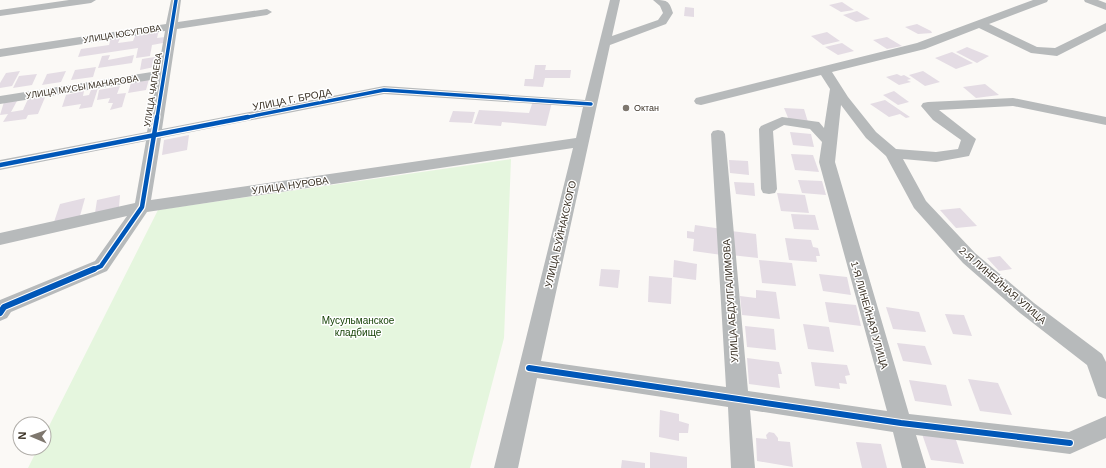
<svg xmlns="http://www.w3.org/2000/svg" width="1106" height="468" font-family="Arial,sans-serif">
<rect width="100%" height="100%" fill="#fbf9f6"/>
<path fill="#e5f6de" d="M511 159 504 338 470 468H28L38 448H44V436L158 210Z"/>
<g fill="#e4dce4">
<path d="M842 2 854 10 841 12 829 5Z"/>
<path d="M685 7 694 8V17L684 16Z"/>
<path d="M857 11 870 19 856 22 843 15Z"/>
<path d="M917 24 931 31 932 33 918 34 905 27Z"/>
<path d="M159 30 157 38 165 37 163 43 152 45 150 56 136 58 138 48 78 57 81 49 109 45 111 38 121 36 118 43 133 41 136 34Z"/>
<path d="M827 32 840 41 823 45 811 36Z"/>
<path d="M887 37 902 46 887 49 873 40Z"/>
<path d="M842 43 854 51 838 55 825 47Z"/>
<path d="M967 47 989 56 977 63 956 52Z"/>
<path d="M952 52 973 63 956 69 935 58Z"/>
<path d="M110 55 108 60 134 55 132 63 98 68 102 56Z"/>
<path d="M161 56 159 66 140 70 142 59Z"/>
<path d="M535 65H546L545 70H571L570 78H545L543 87 524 86 525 79H533Z"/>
<path d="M96 67 93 77 71 80 75 70Z"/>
<path d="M20 71 12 86 0 88V83L6 73Z"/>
<path d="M66 71 61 82 42 85 47 74Z"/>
<path d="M923 71 940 82 925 86 909 75Z"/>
<path d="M37 74 32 85 13 88 19 76Z"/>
<path d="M897 74 901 76 904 75 911 79 907 80 911 82 899 85 886 77Z"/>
<path d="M149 79 146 90 128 93 131 83Z"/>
<path d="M985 84 999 95 976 98 963 87Z"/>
<path d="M120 86 117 94 126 93 122 107 110 110 113 103H108L110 98 97 100 99 90Z"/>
<path d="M98 88 92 107 79 109 81 104 62 107 66 95 84 91 83 96 89 95 91 90Z"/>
<path d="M894 91 909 102 898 105 883 95Z"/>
<path d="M46 95 38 114 28 115 26 119 3 122 8 114 0 115 4 102 17 101 11 112 23 110 28 99Z"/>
<path d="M885 100 910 117 906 118 900 114 889 117 870 104Z"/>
<path d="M533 101 552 102 546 126 502 122 501 126 474 124 479 110 529 113Z"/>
<path d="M784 108 804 109 808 122 789 120Z"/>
<path d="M453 111 475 112 472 123 449 122Z"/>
<path d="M790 132 811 134 814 147 793 145Z"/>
<path d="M189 135 187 150 162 155 164 140Z"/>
<path d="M791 154 813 155 819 172 795 170Z"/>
<path d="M729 160 748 161 749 175 730 173Z"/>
<path d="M798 180 822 181 826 195 802 193Z"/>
<path d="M734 182 754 183 755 196 736 194Z"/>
<path d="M777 193 805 195 809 213 781 211Z"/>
<path d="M120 195 119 207 95 213 97 200Z"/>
<path d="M85 198 80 216 54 222 60 204Z"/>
<path d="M960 208 977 226 956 228 940 210Z"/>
<path d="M791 214 815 215 819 230 794 229Z"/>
<path d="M695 225 722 229V255L693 251 694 239 687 238V231L694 232Z"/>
<path d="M731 231 756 234 758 258 731 255Z"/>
<path d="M785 238 811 240 813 247 818 248 820 256H816L817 262 789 260Z"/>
<path d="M1000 256 1012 269 999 271 987 258Z"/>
<path d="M674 260 697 264 696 280 673 277Z"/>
<path d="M759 260 792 263 796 286 762 283Z"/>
<path d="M601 269 620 270 618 288 599 286Z"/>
<path d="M819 274 847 277 851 295 823 291Z"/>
<path d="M649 276 672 278 671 304 648 302Z"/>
<path d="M756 290 776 292 780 319 742 315 740 296 756 298Z"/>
<path d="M825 302 856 305 861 326 829 322Z"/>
<path d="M886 307 919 312 926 332 893 329Z"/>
<path d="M945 314 964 315 972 336 953 334Z"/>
<path d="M803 324 829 327 834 352 808 349Z"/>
<path d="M745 326 774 329 776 350 747 347Z"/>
<path d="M897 343 925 346 932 365 903 361Z"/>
<path d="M747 358 779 362 782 374H778L780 388 749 384Z"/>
<path d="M811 362 847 365 850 375 845 376 847 384 839 383 840 389 815 386Z"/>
<path d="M968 379 998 383 1012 415 980 411Z"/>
<path d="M909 380 946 385 952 406 915 401Z"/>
<path d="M660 410 679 414V421L689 424 688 433H679V441L659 437Z"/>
<path d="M921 431 954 434 964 464 931 460Z"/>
<path d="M769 432 774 433 778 438V441L790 442 793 467 757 461 756 438 767 439 766 435Z"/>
<path d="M856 442 881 444 887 468H862Z"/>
<path d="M650 452 687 457V468H650Z"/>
<path d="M622 460 645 463V468H621Z"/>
</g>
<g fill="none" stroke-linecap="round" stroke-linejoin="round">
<g fill="#b7babb" fill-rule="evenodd">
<path d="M69 0H96L91 3 0 16V10Z"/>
<path d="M171 0H181L178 22 267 9 272 12 267 15 177 29 162 129 384 86 585 100 610 0H620L612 36 658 20 663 13 660 6 653 0C667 0 669 0 673 13L666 24 610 45 541 361 726 387 711 134 713 131 718 130 723 131 725 134 748 391 887 411 819 162 822 142 810 129 784 125 773 131 777 189 775 193 769 194 763 193 761 189 759 129 761 126 782 117 819 122 824 128 830 89 821 75 701 105 696 104 694 101 696 98 917 43 1033 0H1048L1047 2 989 24 1037 47 1055 48 1106 23V31L1057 56 1031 53 979 28 925 49 832 72 848 97 876 132 896 149 936 152 958 149 961 140 933 120 921 106 923 103 928 102 1013 98 1106 117V125L1013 106 939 110 976 139 969 156 936 162 903 159 926 201 975 253 1034 303 1102 354 1106 362V399L1098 396 1087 365 1020 313 963 263 914 208 886 156 866 138 841 105 835 162 909 414 1069 432 1106 416V438L1070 454 916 435 926 468H902L893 432 750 410 755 468H731L728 407 537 378 518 468H494L573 148 147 212 107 271 11 312 7 318 0 321V300L95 261 127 216 0 245V233L135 203 146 141 0 170V160L147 132 157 79 0 104V96L158 71 165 31 0 57V49L166 24ZM384 94 583 107 576 138 151 200 161 138Z"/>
<path d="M1084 0H1098L1106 3V10L1085 2Z"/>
</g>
<defs>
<g id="cycleway-far2">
<path d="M157 118 176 0"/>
<path d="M243 118 384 90 591 104"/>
</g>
<g id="cycleway-far1">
<path d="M0 165 248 117"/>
<path d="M92 270 101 266 142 207 157 117"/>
</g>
<g id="cycleway">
<path d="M0 313 4 307 94 269"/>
<path d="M529 368 901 423 1070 443"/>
</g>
</defs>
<use href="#cycleway-far2" stroke="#fff" stroke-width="5.5"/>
<use href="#cycleway-far1" stroke="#fff" stroke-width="7"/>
<use href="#cycleway" stroke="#fff" stroke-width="8"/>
<use href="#cycleway-far2" stroke="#0057b8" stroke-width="3.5"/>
<use href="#cycleway-far1" stroke="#0057b8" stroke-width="4.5"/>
<use href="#cycleway" stroke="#0057b8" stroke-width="6"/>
</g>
<circle fill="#7e776e" stroke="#fff" stroke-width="1.5" cx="626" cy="108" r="4"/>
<g text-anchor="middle" stroke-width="3" stroke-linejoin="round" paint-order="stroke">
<g font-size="9" fill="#3a3125" stroke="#fff">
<text transform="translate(122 34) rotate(-9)" y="3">УЛИЦА ЮСУПОВА</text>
<text transform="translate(82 87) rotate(-9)" y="3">УЛИЦА МУСЫ МАНАРОВА</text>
<text transform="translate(153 90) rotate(-81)" y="3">УЛИЦА ЧАПАЕВА</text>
</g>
<g font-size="9" fill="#3a3125" stroke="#fff" text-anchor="start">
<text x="634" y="111">Октан</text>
</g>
<g font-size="10" fill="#3a3125" stroke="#fff">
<text transform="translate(292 99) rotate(-11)" y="4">УЛИЦА Г. БРОДА</text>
<text transform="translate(290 185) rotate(-8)" y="4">УЛИЦА НУРОВА</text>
<text transform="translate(560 234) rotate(-77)" y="4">УЛИЦА БУЙНАКСКОГО</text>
<text transform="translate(1003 285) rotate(41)" y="4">2-Я ЛИНЕЙНАЯ УЛИЦА</text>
<text transform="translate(730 301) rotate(-94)" y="4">УЛИЦА АБДУЛГАЛИМОВА</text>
<text transform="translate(870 315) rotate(74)" y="4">1-Я ЛИНЕЙНАЯ УЛИЦА</text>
</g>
<g font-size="10" fill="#113e00" stroke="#fff">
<text x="358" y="324">Мусульманское<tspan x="358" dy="12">кладбище</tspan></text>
</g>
</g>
<g transform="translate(32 436) rotate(272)"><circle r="19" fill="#ffffff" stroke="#b0ada8"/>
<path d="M0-3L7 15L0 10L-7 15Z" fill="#7e776e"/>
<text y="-6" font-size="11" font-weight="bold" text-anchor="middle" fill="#3a3125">N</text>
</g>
</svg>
